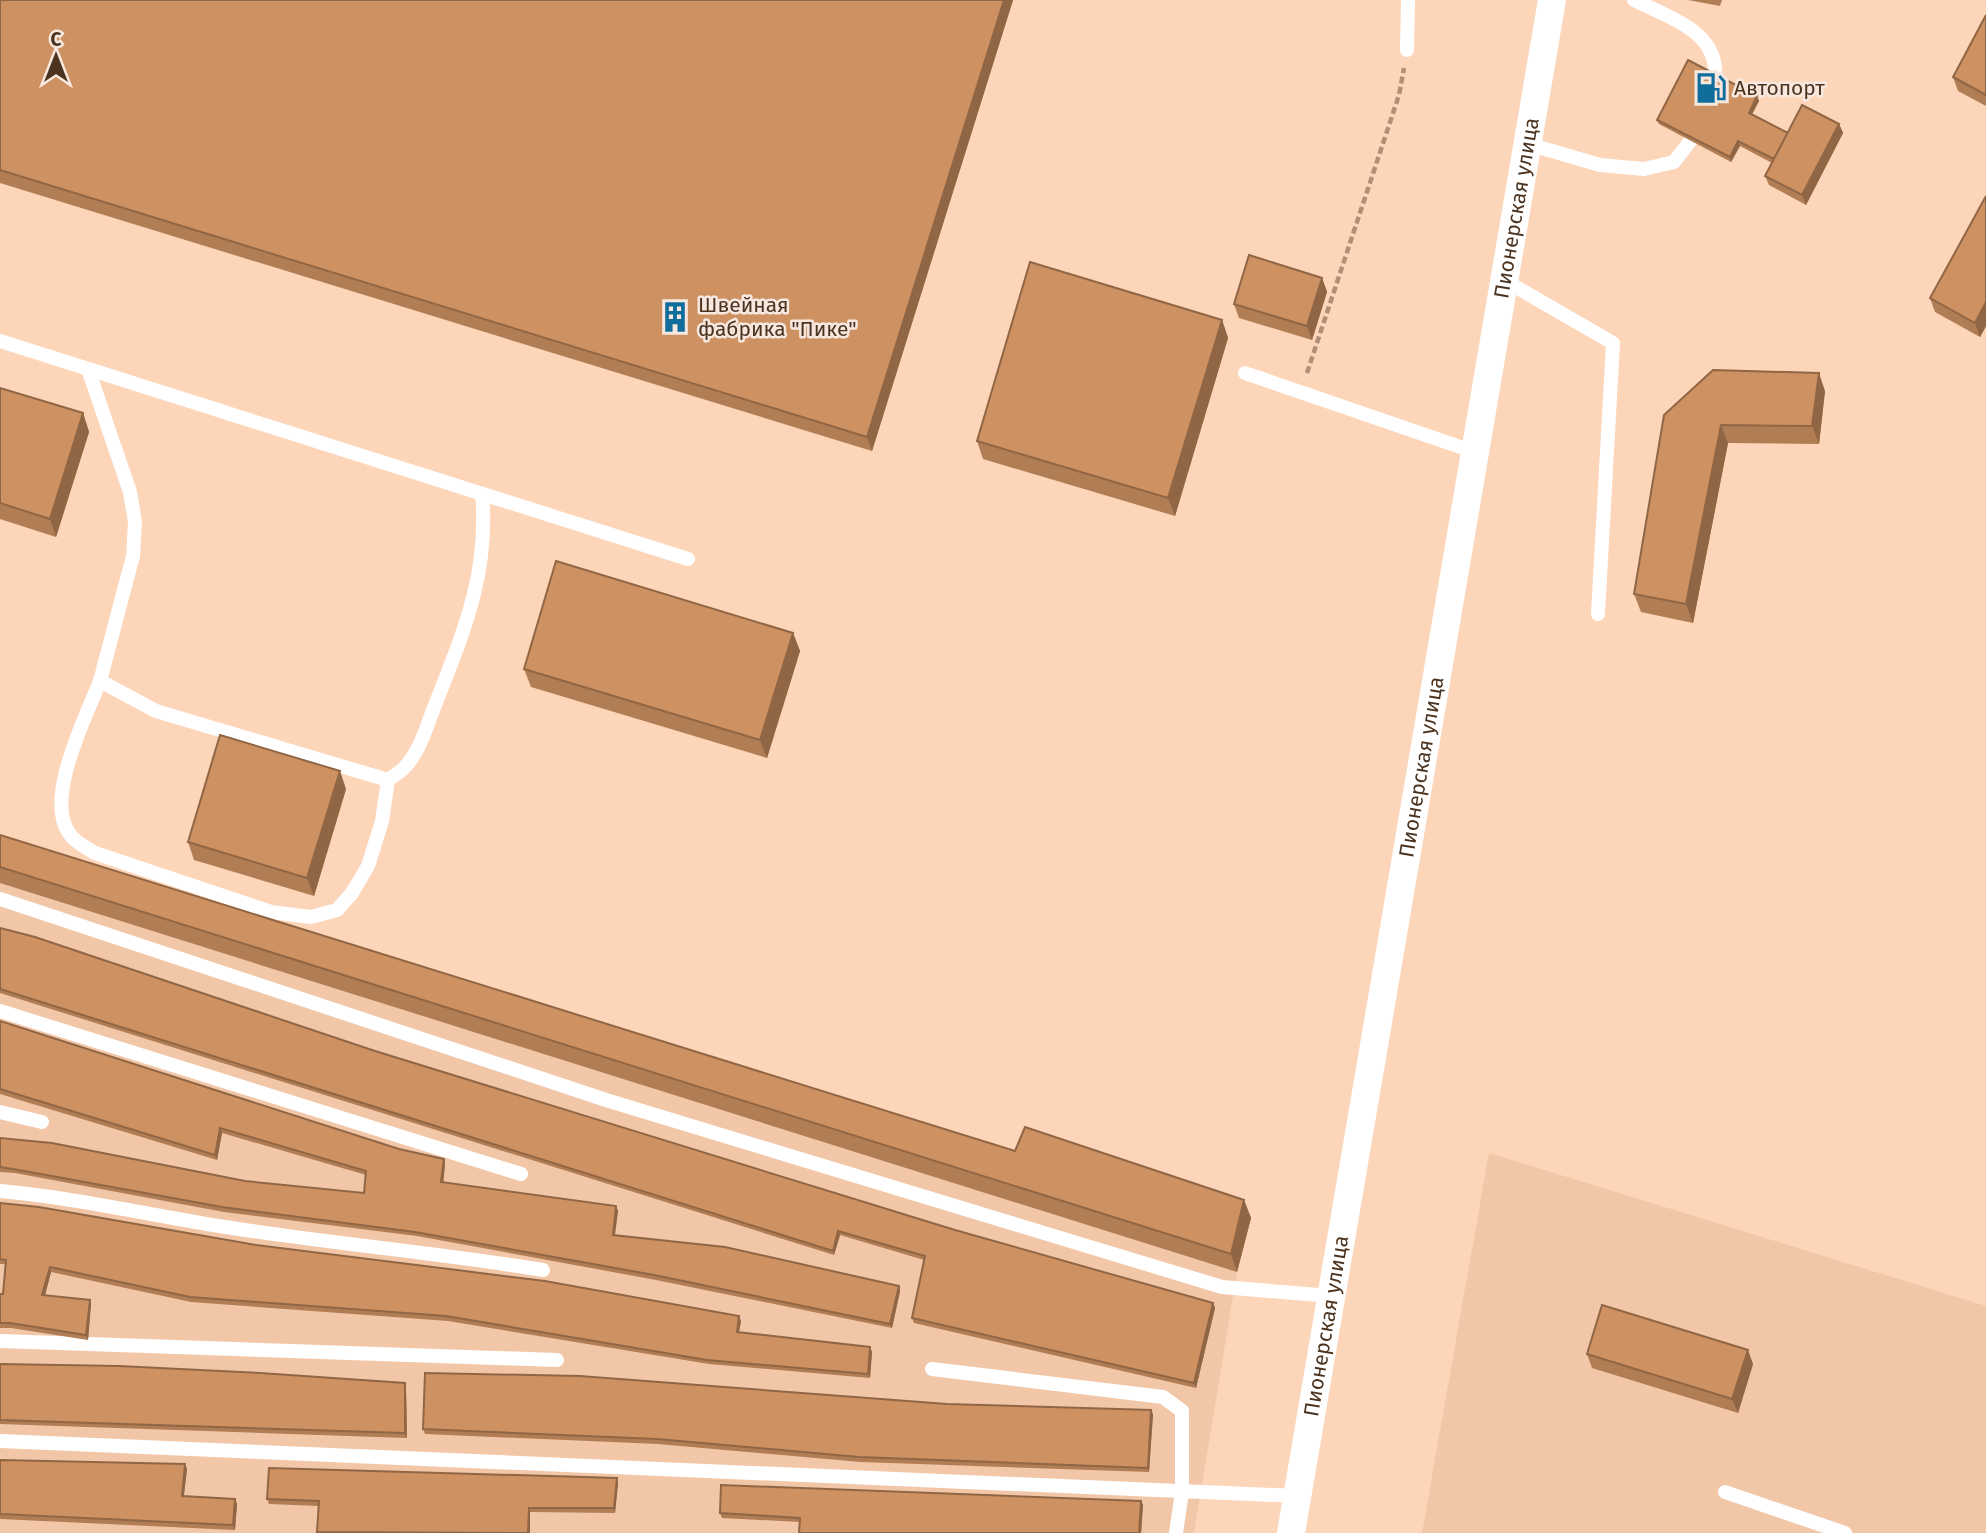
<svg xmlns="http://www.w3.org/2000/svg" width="1986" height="1533" font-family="'Fira Sans',sans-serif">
<rect width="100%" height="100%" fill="#fdd5b8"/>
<g fill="#f2c7a8">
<path d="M0 851 434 986 1251 1218 1237 1272 1194 1533H0Z"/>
<path d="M1489 1153 1986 1306V1533H1422Z"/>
</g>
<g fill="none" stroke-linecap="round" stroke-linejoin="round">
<path stroke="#b18f76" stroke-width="4.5" stroke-dasharray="7 3.5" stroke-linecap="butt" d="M1307 373 1399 95 1404 68"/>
<g stroke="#fff" stroke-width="14">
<path d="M1634 0C1663 15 1713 29 1715 69 1716 75 1713 84 1712 91"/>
<path d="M1407 50 1408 0"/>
<path d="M1528 144 1600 165 1644 169 1674 162 1694 136 1699 126"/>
<path d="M1504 280 1613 343 1598 614"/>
<path d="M0 341 688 559"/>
<path d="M88 369 130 492 135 522 133 556 100 681 156 711 388 780"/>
<path d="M1245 373 1475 452"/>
<path d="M100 681C86 717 40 805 73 838 79 844 88 849 95 853L271 912 311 917 337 910 352 893 368 866 382 821 388 780C393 776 401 772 405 767 422 749 429 718 439 695 466 626 489 569 482 494"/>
<path d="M0 899 606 1100 1222 1287 1331 1296"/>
<path d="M0 1011 521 1174"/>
<path d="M0 1112 42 1122"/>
<path d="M0 1191C78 1198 154 1216 232 1228 335 1244 440 1253 543 1270"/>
<path d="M0 1341 557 1360"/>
<path d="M932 1369 1163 1397 1182 1411V1492L1176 1533"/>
<path d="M0 1441 1297 1496"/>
<path d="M1725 1492 1845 1533"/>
</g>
<path stroke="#fff" stroke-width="28" id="s1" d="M1291 1533 1552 0"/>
</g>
<g fill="#b17d54">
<path d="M0 0H1013L872 451 0 183Z"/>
<path d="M1688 0H1722L1720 6Z"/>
<path d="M1986 15V106L1958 91 1953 77Z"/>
<path d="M1757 96 1759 101 1752 115 1788 133 1839 124 1843 133 1806 205 1769 185 1765 176 1772 163 1740 146 1731 162 1659 124 1657 120Z"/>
<path d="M1986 196V326L1980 337 1935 312 1930 298Z"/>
<path d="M1322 278 1327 292 1312 340 1239 318 1234 304Z"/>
<path d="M1222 320 1228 338 1175 516 983 459 977 441Z"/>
<path d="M0 388 83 413 89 432 56 537 0 519Z"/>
<path d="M1825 391 1819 444 1728 443 1693 623 1641 612 1634 594 1664 415Z"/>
<path d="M793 633 800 651 767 758 531 687 524 669Z"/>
<path d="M346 789 314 896 194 860 188 842Z"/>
<path d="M0 835 1015 1151 1244 1200 1251 1218 1237 1272 0 883Z"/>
<path d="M0 928 375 1051 955 1230 1213 1303 1215 1308 1196 1388 914 1323 912 1318 924 1260 840 1235 834 1255 0 993Z"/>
<path d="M0 1021 399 1149 444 1159 445 1164 443 1182 616 1206 618 1211 615 1235 899 1286 900 1291 892 1328 656 1280 417 1236 224 1212 15 1173 0 1172V1138L245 1181 364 1193 366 1175 222 1133 217 1160 0 1094Z"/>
<path d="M0 1203 256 1245 741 1321 739 1332 870 1347 872 1352 870 1378 709 1364 448 1321 191 1302 51 1272 45 1295 90 1300 91 1304 88 1340 11 1328H0V1294H3L5 1264H0Z"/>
<path d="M1587 1354 1753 1364 1738 1413 1592 1368Z"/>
<path d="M0 1364 405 1383 406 1388 407 1438 0 1424Z"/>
<path d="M947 1404 1153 1414 1149 1472 861 1462 658 1444 425 1434 423 1429Z"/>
<path d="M0 1460 185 1464 187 1469 184 1496 235 1499 237 1504 235 1530 0 1519Z"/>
<path d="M618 1483 615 1513 530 1512V1533H318L319 1506 269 1504 267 1499Z"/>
<path d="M1141 1501 1143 1505 1141 1533H799L800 1522 722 1518 720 1513Z"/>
</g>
<g fill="#906645">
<path d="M1004 0H1013L872 451 867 437Z"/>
<path d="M1757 96 1759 101 1750 117 1749 113Z"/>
<path d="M1839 124 1843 133 1806 205 1802 195Z"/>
<path d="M1738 141 1740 146 1731 162 1730 157Z"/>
<path d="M1322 278 1327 292 1312 340 1307 326Z"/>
<path d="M1986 302V326L1980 337 1975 323Z"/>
<path d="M1222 320 1228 338 1175 516 1168 498Z"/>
<path d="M1819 373 1825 391 1819 444 1812 426Z"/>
<path d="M83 413 89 432 56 537 50 519Z"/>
<path d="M1721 425 1728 443 1693 623 1686 604Z"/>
<path d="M793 633 800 651 767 758 760 740Z"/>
<path d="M340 771 346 789 314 896 307 878Z"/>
<path d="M220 1128 222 1133 217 1160 215 1155Z"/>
<path d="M444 1159 445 1164 443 1186 441 1182Z"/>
<path d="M1244 1200 1251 1218 1237 1272 1231 1254Z"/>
<path d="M616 1206 618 1211 614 1240 613 1235Z"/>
<path d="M838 1231 840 1235 834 1255 833 1251Z"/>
<path d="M50 1267 51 1272 44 1299 42 1295Z"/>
<path d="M899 1286 900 1291 892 1328 890 1324Z"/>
<path d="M90 1300 91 1304 88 1340 86 1335Z"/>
<path d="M1213 1303 1215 1308 1196 1388 1194 1383Z"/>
<path d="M739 1316 741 1321 738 1336 737 1332Z"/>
<path d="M870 1347 872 1352 870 1378 868 1374Z"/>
<path d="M1748 1350 1753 1364 1738 1413 1732 1399Z"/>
<path d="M405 1383 406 1388 407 1438 405 1433Z"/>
<path d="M1151 1410 1153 1414 1149 1472 1148 1468Z"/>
<path d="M185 1464 187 1469 183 1501 182 1496Z"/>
<path d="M617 1478 618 1483 615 1513 614 1508Z"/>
<path d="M235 1499 237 1504 235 1530 233 1525Z"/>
<path d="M1141 1501 1143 1505 1141 1533H1139Z"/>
<path d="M529 1508 530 1512V1533H528Z"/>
</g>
<g fill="#ce9162" stroke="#906645" stroke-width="2">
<path d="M0 0H1004L867 437 0 170Z"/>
<path d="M1986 15V95L1953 77Z"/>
<path d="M1688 60 1757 96 1749 113 1788 133 1774 159 1738 141 1730 157 1657 120Z"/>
<path d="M1802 105 1839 124 1802 195 1765 176Z"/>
<path d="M1986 196V302L1975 323 1930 298Z"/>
<path d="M1249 255 1322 278 1307 326 1234 304Z"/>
<path d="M1030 262 1222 320 1168 498 977 441Z"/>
<path d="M1713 370 1819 373 1812 426 1721 425 1686 604 1634 594 1664 415Z"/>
<path d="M0 388 83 413 50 519 0 503Z"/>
<path d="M556 561 793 633 760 740 524 669Z"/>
<path d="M220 735 340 771 307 878 188 842Z"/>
<path d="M0 835 1015 1151 1025 1127 1244 1200 1231 1254 0 867Z"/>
<path d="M0 928 35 937 375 1051 955 1230 1213 1303 1194 1383 912 1318 925 1256 838 1231 833 1251 0 989Z"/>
<path d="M0 1021 399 1149 444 1159 441 1182 616 1206 613 1235 725 1247 899 1286 890 1324 654 1275 415 1232 222 1207 13 1169 0 1167V1138L52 1143 245 1181 364 1193 366 1171 220 1128 215 1155 0 1089Z"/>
<path d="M0 1203 39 1207 256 1245 545 1281 739 1316 737 1332 870 1347 868 1374 707 1360 446 1316 190 1297 50 1267 42 1295 90 1300 86 1335 10 1323H0V1294H3L6 1260 0 1259Z"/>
<path d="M1602 1305 1748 1350 1732 1399 1587 1354Z"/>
<path d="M0 1364 119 1366 260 1373 405 1383V1433L0 1420Z"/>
<path d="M425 1373 580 1376 947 1404 1151 1410 1148 1468 859 1457 657 1439 423 1429Z"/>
<path d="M0 1460 185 1464 182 1496 235 1499 233 1525 0 1514Z"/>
<path d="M269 1468 617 1478 614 1508H529L528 1533 317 1532 319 1501 267 1499Z"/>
<path d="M721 1485 1141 1501 1139 1533H799L800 1518 720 1513Z"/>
</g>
<defs>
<symbol id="fuel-bare" viewBox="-9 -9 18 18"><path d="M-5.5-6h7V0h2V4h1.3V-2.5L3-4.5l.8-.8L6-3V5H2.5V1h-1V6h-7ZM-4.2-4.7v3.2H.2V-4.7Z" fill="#106d9c" stroke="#f6e8df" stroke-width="2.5" paint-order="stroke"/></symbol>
<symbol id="building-bare" viewBox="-9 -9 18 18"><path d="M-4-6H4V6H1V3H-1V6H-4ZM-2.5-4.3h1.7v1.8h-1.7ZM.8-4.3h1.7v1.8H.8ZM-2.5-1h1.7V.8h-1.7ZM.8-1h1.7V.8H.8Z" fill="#106d9c" stroke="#f6e8df" stroke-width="2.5" paint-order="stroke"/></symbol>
</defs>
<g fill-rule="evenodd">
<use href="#fuel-bare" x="1689" y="66" width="44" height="44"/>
<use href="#building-bare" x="653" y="295" width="44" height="44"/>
</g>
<g text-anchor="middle" stroke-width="5" stroke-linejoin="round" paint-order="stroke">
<g font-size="21" fill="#4c331f" stroke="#f6e8df" text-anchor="start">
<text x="1734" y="95">Автопорт</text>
<text x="698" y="312">Швейная<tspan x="698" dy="24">фабрика "Пике"</tspan></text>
</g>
<g font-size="21" fill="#4c331f" stroke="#f6e8df">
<text dy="7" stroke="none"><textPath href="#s1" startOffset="1344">Пионерская улица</textPath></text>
<text dy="7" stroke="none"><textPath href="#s1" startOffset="777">Пионерская улица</textPath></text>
<text dy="7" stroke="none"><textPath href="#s1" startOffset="210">Пионерская улица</textPath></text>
</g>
</g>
<g transform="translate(56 56)" stroke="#f6e8df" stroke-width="5" paint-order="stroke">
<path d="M0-5L12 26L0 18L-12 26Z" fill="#4c331f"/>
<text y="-10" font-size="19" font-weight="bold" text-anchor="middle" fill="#4c331f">С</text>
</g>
</svg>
